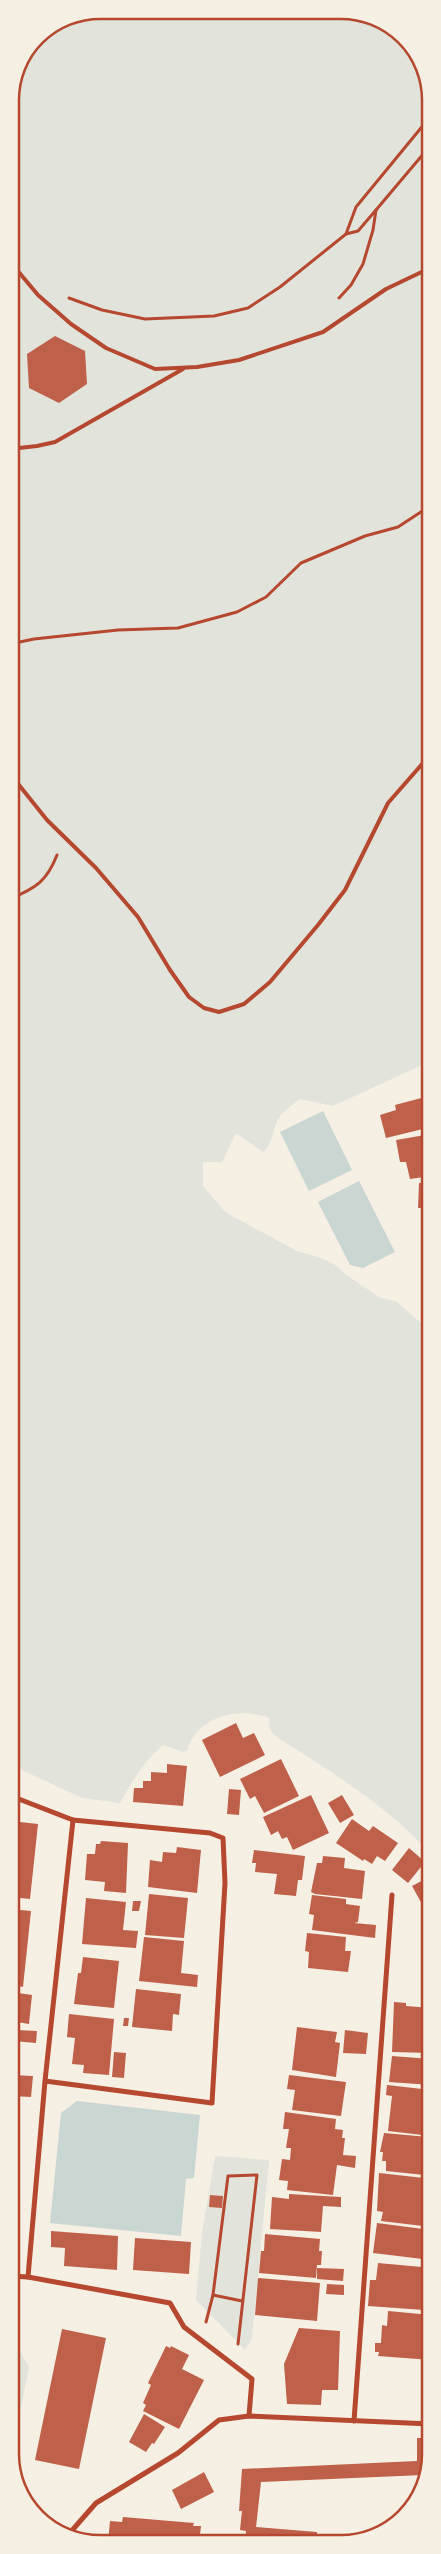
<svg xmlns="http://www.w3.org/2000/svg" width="441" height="2554" font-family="'Source Serif 4',serif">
<rect width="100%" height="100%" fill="#f6efe4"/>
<g fill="#e2e4dc">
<path d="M99 10 364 13 409 40 430 88 431 1061 333 1106 300 1099C294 1104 287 1108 282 1114 271 1126 276 1140 263 1152L236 1133 222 1162H203V1186L225 1212 297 1251 321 1258 334 1264 348 1276 379 1297 397 1302 431 1332V1855C393 1810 328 1769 278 1738L270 1730 269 1718C237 1706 198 1717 187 1750L183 1752 163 1745C145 1760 131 1783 120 1803L82 1798 11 1765 10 94 36 36 65 17Z"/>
<path d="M215 2156 269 2160 252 2338 245 2350 196 2300 202 2233Z"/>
<path d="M11 2336 29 2367 11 2458Z"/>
</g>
<g fill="#c9d6d2">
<path d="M323 1111 352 1170 309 1191 280 1132Z"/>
<path d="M359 1181 395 1252 363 1268 350 1265 318 1202Z"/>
<path d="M77 2101 200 2115 194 2178 186 2179 181 2236 50 2223 61 2113Z"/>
</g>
<g fill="#bf614a">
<path d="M55 336 85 351 87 384 59 403 29 388 27 354Z"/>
<path d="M431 1085V1101L424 1088Z"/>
<path d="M425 1097 431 1127 386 1138 380 1115 396 1110 395 1105Z"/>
<path d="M431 1134V1176L410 1179 406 1162H400L396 1140Z"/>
<path d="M419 1183 431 1184V1218H422L423 1208H418Z"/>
<path d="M236 1723 243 1738 254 1733 265 1755 220 1777 202 1740Z"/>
<path d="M281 1759 299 1796 264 1813 255 1796 250 1799 240 1779Z"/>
<path d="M167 1764 187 1766 183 1806 133 1802 134 1788H143V1781H151V1772L167 1773Z"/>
<path d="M229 1789 241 1790 239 1815 227 1814Z"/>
<path d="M311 1795 329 1833 293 1850 287 1837 282 1839 278 1831 271 1835 263 1817Z"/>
<path d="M342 1795 354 1815 340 1823 328 1803Z"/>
<path d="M352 1819 369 1831 373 1826 398 1843 385 1861 377 1856 372 1864 364 1859 363 1861 336 1843Z"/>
<path d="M11 1821 38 1824 30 1899 11 1897Z"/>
<path d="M101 1841 128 1843 126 1893 104 1891 105 1882 85 1880 87 1854H95L96 1844H100Z"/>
<path d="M177 1847 201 1850 197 1893 148 1887 150 1860 162 1862 163 1852 176 1853Z"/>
<path d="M409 1848 425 1862 408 1883 392 1870Z"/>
<path d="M254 1850 305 1856 302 1880H298L296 1896 274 1894 277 1874 255 1872 256 1863H252Z"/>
<path d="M323 1856 345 1858 344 1868 365 1871 362 1899 315 1894 311 1892 317 1863H322Z"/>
<path d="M431 1876V1899L422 1904 412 1886Z"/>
<path d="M149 1894 188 1898 184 1938 145 1935Z"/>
<path d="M312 1895 346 1899V1904L360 1906 358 1922 354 1923 376 1925 375 1938 312 1930 314 1915 309 1914Z"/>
<path d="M86 1898 126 1902 123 1930 138 1931 136 1948 82 1944Z"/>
<path d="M133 1901H141L139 1911H132Z"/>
<path d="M11 1909 31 1911 23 1987 11 1985Z"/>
<path d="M307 1933 346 1937 345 1951H351L348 1972 308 1968 309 1952 305 1951Z"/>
<path d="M144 1937 184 1941 181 1973 198 1975 197 1987 139 1981Z"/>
<path d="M83 1957 119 1961 114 2008 74 2004 78 1973H81Z"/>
<path d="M136 1989 181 1994 179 2015 173 2014 172 2031 132 2027Z"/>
<path d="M11 1992 32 1995 29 2024 17 2022V2030L37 2031 36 2043 13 2041 14 2038 11 2037Z"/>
<path d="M394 2002 406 2003V2006L431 2008V2053L392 2052Z"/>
<path d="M69 2014 114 2019 109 2075 83 2073 84 2065 72 2064 75 2038 67 2037Z"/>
<path d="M124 2018H129L128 2026H123Z"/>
<path d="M297 2027 337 2032 335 2042 340 2043 336 2077 292 2070Z"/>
<path d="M345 2030 368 2033 366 2054 343 2053Z"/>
<path d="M11 2043 18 2044V2073L11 2072Z"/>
<path d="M114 2052 126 2053 124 2078 112 2077Z"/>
<path d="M392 2056 431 2059V2085L389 2082Z"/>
<path d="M13 2075 33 2076 31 2097 11 2096Z"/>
<path d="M289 2075 346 2082 341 2116 292 2110 295 2090 287 2089Z"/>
<path d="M387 2085 431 2090V2136L388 2131 392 2096 386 2095Z"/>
<path d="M11 2101 17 2102 12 2147H11Z"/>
<path d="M285 2112 336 2119 335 2129 343 2130 342 2138H345L343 2155 356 2156 355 2168 337 2165 333 2195 287 2190 288 2181 279 2180 282 2159 290 2160 291 2148H286L289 2129H283Z"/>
<path d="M384 2133 428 2137 424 2175 386 2171V2161H382L383 2152H380Z"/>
<path d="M379 2173 424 2178 423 2194 431 2195V2227L381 2221 383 2212 377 2211Z"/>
<path d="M289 2194 341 2197V2207L323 2206 321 2232 270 2229 272 2197 289 2199Z"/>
<path d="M210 2195 223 2196 222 2208 209 2207Z"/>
<path d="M377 2223 431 2230V2260L373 2253Z"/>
<path d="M51 2231 118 2236 117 2270 64 2266 65 2248 51 2247Z"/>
<path d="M265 2234 320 2239 319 2251H322L321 2265H317L316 2278 259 2273 261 2251H264Z"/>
<path d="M135 2238 191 2242 189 2274 133 2270Z"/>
<path d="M378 2263 422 2267 421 2285 426 2286 424 2310 368 2306 370 2280H376Z"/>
<path d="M317 2268 344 2269 343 2281 317 2279Z"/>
<path d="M258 2278 320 2283 317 2321 255 2315Z"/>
<path d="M327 2284 344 2285V2295L326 2294Z"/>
<path d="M388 2311 431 2315V2360L378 2356 379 2352H375V2343H381L382 2325 387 2326Z"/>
<path d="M299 2328 340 2331 338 2390H322L321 2405 287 2404 284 2364Z"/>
<path d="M62 2329 106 2338 79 2469 35 2460Z"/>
<path d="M166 2346 170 2348 171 2346 189 2355 182 2369 204 2380 179 2429 143 2411 146 2405 143 2403 151 2385 148 2383Z"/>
<path d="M144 2414 165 2427 154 2444 152 2443 146 2452 129 2442Z"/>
<path d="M417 2438H431L430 2459 423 2475 261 2482 256 2527 317 2532V2534L331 2538V2543H245L246 2531 240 2530 242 2511H239L242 2469 417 2461Z"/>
<path d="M204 2472 214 2492 181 2509 172 2490Z"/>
<path d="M123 2517 194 2523 193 2526H201L199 2543 108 2542 110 2521 122 2522Z"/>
<path d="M215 2535 224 2536V2543H215Z"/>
</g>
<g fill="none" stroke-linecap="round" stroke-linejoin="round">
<g stroke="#b5482f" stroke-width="3">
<path d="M346 234 356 207 430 117"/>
<path d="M69 298 102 310 145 319 214 316 248 308 280 287 346 234 358 231 376 210"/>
<path d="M339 298 351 285 363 264 373 230 376 210 430 146"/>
<path d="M10 644 34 639 118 630 178 628 237 612 266 597 301 563 365 536 398 527 430 506"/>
<path d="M10 899C36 888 47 881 57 855"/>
<path d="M213 2295 242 2301"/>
<path d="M206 2322 213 2295 228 2176 257 2175 238 2344"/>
</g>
<g stroke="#b5482f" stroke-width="4">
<path d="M10 258 12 264 38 295 71 324 106 348 155 369 197 367 239 360 323 332 386 289 430 268"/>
<path d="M10 449 37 446 55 442 183 369"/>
<path d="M10 770 19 785 47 820 96 868 138 917 170 970 189 997 204 1008 219 1012 244 1004 270 982 318 925 345 890 388 803 430 755"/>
</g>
<g stroke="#b5482f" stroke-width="5">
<path d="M11 1796 73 1820"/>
<path d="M45 2081 73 1820 210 1833 223 1838 225 1883 212 2103 45 2081 28 2277 170 2303 184 2327 252 2379 249 2416"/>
<path d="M11 2276 28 2277"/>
<path d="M354 2421 392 1895"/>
<path d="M68 2535 96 2503 178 2453 219 2420 249 2416 431 2424"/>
</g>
</g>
<path d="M0 0H441V2554H0ZM100 19H341A81 81 0 0 1 422 100V2454A81 81 0 0 1 341 2535H100A81 81 0 0 1 19 2454V100A81 81 0 0 1 100 19Z" fill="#f6efe4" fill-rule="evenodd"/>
<path fill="none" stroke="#b5482f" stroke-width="2.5" d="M100 19H341A81 81 0 0 1 422 100V2454A81 81 0 0 1 341 2535H100A81 81 0 0 1 19 2454V100A81 81 0 0 1 100 19Z"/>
</svg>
